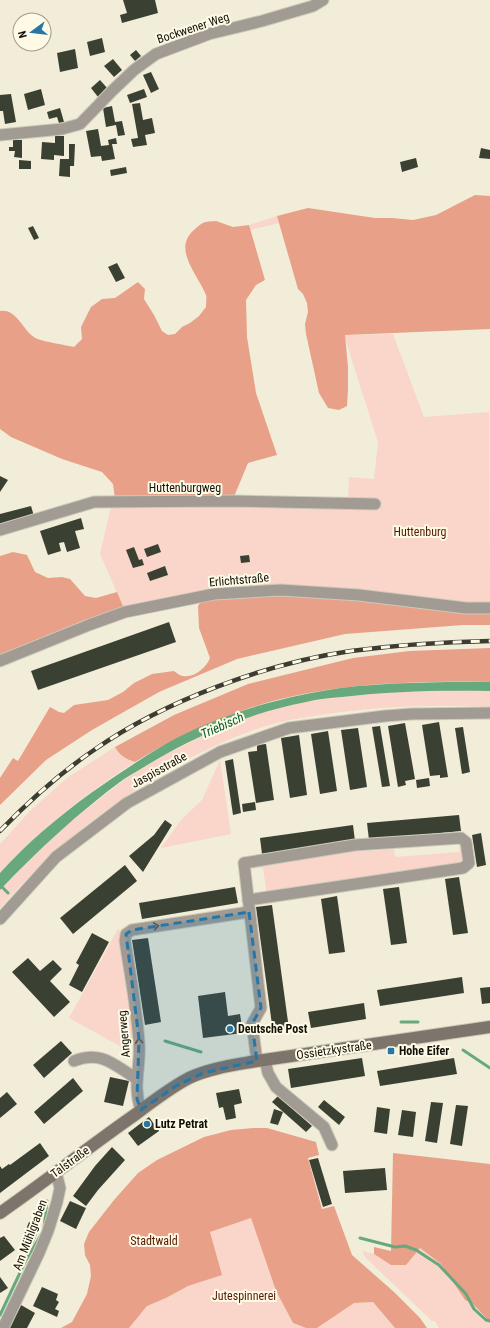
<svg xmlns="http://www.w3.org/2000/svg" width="490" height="1328" font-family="'Roboto Condensed',sans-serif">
<rect width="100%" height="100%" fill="#f1edd9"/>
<g fill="#fad5c9">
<path d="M277 216 279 223 250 230 249 225Z"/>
<path d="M393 334 424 417 489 412 490 608 281 590 125 611 100 554 111 506 348 498 349 477 374 479 378 442 344 335Z"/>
<path d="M447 690 490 691V707C436 704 381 706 327 714 309 717 291 719 273 724 241 733 211 747 181 763 112 800 52 849 0 908V890L22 867 71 821 125 779 168 753 213 731 236 721 260 713 307 701 400 691Z"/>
<path d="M115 747C120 756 126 759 135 762 86 793 39 830 0 873V844L30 811 67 778Z"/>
<path d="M220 760 231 834 161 848 181 820 202 800Z"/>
<path d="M459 843 461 846 463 864 267 895 263 868 248 869 249 867 360 850 371 851 394 849 395 857 460 852Z"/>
<path d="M118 929 122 932 137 1040 125 1037 120 1046 69 1018Z"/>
<path d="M251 1218 276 1292 293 1323 306 1328H129L147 1306 166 1298 188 1286 221 1275 210 1232Z"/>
<path d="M420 1248 441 1264 465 1300 473 1304 490 1322V1328H439L435 1321H432L365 1257 362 1251 374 1254 391 1265Z"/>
<path d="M373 1302 395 1328H317L354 1303Z"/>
</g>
<g fill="#e8a088">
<path d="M475 195 490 196V329L345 335 348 367V389L347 406 339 410 328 408 319 393 306 334 305 324 308 312 307 303 303 294 298 289 277 216 308 208 375 218H392L413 220 436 215Z"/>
<path d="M216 221 233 227 249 225 265 280 256 285 246 300 247 337 256 393 277 455 248 463 233 499H115L113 484 102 472 62 459 11 437 0 429V311C16 308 23 330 34 337 38 341 66 345 74 347L82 339 81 327 91 307 102 299 115 298 138 282 145 289 144 299 154 315 162 331 168 335 175 334 182 327 190 323 199 316 206 307C206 303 207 298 206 295 198 275 172 249 194 230 204 221 203 222 216 221Z"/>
<path d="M13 552 27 555 35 572 48 578 62 577 70 579 85 596 96 598 117 592 125 611 0 661V556Z"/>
<path d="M265 590 490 608V625H463L345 634 237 659 159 692 92 730 46 760 0 805V778L13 758 18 761 50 707 59 712 64 713 74 705 108 700 123 692 134 683 152 674 174 671C177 673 180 676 183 676 194 678 206 668 210 658L199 628 198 606 205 596Z"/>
<path d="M490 648V682C404 681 314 683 233 714 198 727 166 743 135 762 126 759 120 756 115 747L174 715 248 684 353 658 409 651Z"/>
<path d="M253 1128H267L316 1142 319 1155 308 1158 322 1209 334 1206 352 1255 394 1292 420 1318 427 1328H395L373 1302 354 1303 317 1328H306L293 1323 276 1291 251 1218 210 1232 222 1275 188 1286 166 1298 147 1306 129 1328H61L72 1322 87 1294 91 1276 90 1265 85 1255 84 1244 89 1232 114 1200 138 1173 157 1160 204 1137 231 1130Z"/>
<path d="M393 1153 490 1164V1322L473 1304 465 1300 441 1264 420 1248 406 1265H391L374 1254V1247L391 1251Z"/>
</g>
<path fill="#67a87c" d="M447 682H490V691C440 690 392 691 342 697 330 698 318 699 306 702 251 713 198 734 149 764 141 769 132 774 124 779 79 812 38 850 0 890V873C27 843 58 817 91 793 115 776 139 760 164 745 207 720 257 704 306 694 352 684 400 683 447 682Z"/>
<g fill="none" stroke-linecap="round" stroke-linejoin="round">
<g stroke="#67a87c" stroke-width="3">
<path d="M0 885 8 893"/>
<path d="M401 1022H418"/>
<path d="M165 1041 201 1052"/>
<path d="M463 1050 490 1068"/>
<path d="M44 1228 47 1201"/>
<path d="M360 1238 395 1247 405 1246 416 1250 439 1265 466 1294 474 1309 486 1320 490 1321"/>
<path d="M0 1315 26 1260 41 1235"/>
</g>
</g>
<g fill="#3b4132">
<path d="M123 0H155L158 13 122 23 120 15 127 13Z"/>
<path d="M102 38 105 52 90 56 87 42Z"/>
<path d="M75 49 78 68 60 72 57 53Z"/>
<path d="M136 50 141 56 135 61 130 55Z"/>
<path d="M113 59 122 70 114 77 104 66Z"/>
<path d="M151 72 159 89 151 93 143 75Z"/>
<path d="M100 80 108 89 98 97 91 88Z"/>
<path d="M41 89 45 105 28 110 24 94Z"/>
<path d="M144 89 147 97 130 103 127 95Z"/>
<path d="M11 94 16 122 5 124 3 111H0V95Z"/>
<path d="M140 103 143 120 152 118 155 133 145 135 147 145 133 147 131 139 138 138 132 104Z"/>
<path d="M112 106 115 122 122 121 125 135 118 136 116 125 106 127 103 108Z"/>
<path d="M60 108 64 122 59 123 57 117 49 119 47 112Z"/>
<path d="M98 129 101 146 109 145 108 140 116 138 117 144H112L115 159 102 161 101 156 91 157 86 131Z"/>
<path d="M55 136H64V156L54 155V160L41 159 42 142 55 143Z"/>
<path d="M13 140H22V158L14 157 15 151H9V147H13Z"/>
<path d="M69 144H75L74 166H70V177L59 176 60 159H69Z"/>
<path d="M481 148 490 150V159L479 158Z"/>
<path d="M416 158 418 167 402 172 400 162Z"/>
<path d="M19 160 31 161V169H19Z"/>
<path d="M126 167 127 173 111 176 110 170Z"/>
<path d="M33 226 39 238 34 240 28 228Z"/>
<path d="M117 263 125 278 116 282 108 267Z"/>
<path d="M0 476 8 480 0 492Z"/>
<path d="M31 506 34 516 0 525V514Z"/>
<path d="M81 518 84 529 75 531 80 548 67 552 64 542 59 543 61 551 48 555 40 531Z"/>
<path d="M158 544 161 552 147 557 144 549Z"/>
<path d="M134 547 139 560 142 559 144 565 133 568 126 550Z"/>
<path d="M249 555 250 562 241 563 240 556Z"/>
<path d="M165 566 168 575 150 581 147 573Z"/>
<path d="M169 622 176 642 38 690 31 671Z"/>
<path d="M439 722 448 777 440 778V775L430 776 422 725Z"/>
<path d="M405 723 415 779 405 781 406 785 398 787 388 726Z"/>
<path d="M380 726 390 786 382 787 372 727Z"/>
<path d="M463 727 470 772 462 774 455 728Z"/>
<path d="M358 728 367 787 350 790 341 730Z"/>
<path d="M328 731 337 791 320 794 311 734Z"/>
<path d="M299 735 307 795 290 798 281 738Z"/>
<path d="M266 744 274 800 256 803 248 752 257 751V745Z"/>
<path d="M233 759 241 813 233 815 225 761Z"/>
<path d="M429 778 430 786 417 788 416 780Z"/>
<path d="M255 802 256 810 243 812 242 804Z"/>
<path d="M459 815 461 831 369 840 367 823Z"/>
<path d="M165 820 172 825 143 872 129 856 154 835Z"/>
<path d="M353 825 355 841 262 854 260 838Z"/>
<path d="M481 833 486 865 477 867 472 835Z"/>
<path d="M125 865 137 881 73 934 60 918Z"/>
<path d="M459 877 468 933 453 935 445 879Z"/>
<path d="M235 887 238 903 142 919 139 903Z"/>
<path d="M399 887 407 943 391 945 383 889Z"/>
<path d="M337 896 345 952 329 954 321 899Z"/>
<path d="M272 905 289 1029 273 1032 256 907Z"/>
<path d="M92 933 109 942 82 992 69 985 79 965 76 963Z"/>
<path d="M148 938 161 1022 145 1025 132 940Z"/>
<path d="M28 958 40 971 53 960 62 969 50 981 70 1002 54 1017 12 972Z"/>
<path d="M462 977 464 993 380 1006 377 990Z"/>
<path d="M490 987V1003L482 1004 480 988Z"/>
<path d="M225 992 228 1016 240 1014 243 1033 203 1038 198 996Z"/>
<path d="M364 1003 366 1019 311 1028 308 1012Z"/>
<path d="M61 1041 72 1053 44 1078 33 1065Z"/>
<path d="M362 1058 365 1076 291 1088 288 1069Z"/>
<path d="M454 1058 457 1074 380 1086 377 1071Z"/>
<path d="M110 1077 129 1081 123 1106 104 1102Z"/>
<path d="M73 1078 83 1091 44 1124 34 1112Z"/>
<path d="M239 1089 242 1103 234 1105 236 1118 226 1120 223 1107 219 1108 216 1093Z"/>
<path d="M7 1092 17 1104 0 1118V1098Z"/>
<path d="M278 1096 312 1126 306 1132 272 1102Z"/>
<path d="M324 1100 345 1117 339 1125 318 1107Z"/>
<path d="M431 1102 443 1103 437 1143 425 1141Z"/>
<path d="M456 1105 468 1106 462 1146 450 1144Z"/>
<path d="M377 1107 390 1109 387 1134 374 1132Z"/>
<path d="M274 1109 283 1112 278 1125 270 1123Z"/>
<path d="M402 1110 416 1112 413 1137 398 1135Z"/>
<path d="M149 1117 159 1131 138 1146 128 1133Z"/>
<path d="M40 1143 49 1156 0 1193V1166L2 1169 9 1164 10 1165Z"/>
<path d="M112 1147 125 1160 98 1190 86 1206 73 1196 95 1166Z"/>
<path d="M318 1158 332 1204 323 1207 309 1160Z"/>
<path d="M385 1168 387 1190 345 1193 343 1171Z"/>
<path d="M70 1201 86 1208 76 1229 60 1221Z"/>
<path d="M29 1222 40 1227 33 1244 22 1239Z"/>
<path d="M4 1236 15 1250 0 1261V1238Z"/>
<path d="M0 1277 8 1288 0 1293Z"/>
<path d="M42 1287 58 1294 56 1300 59 1302 55 1309 59 1311 57 1317 33 1306Z"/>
<path d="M21 1305 35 1313 27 1328H9Z"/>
</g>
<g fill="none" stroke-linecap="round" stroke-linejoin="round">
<defs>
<g id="street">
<path d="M0 135 62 129 80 124 113 90 134 70 156 54 209 34 262 21 313 6 323 0"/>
<path d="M0 530 94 502 232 501 375 504"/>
<path d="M0 661 89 625 125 612 214 594 281 590 359 595 466 608H490"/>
<path d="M248 900 463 868 469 863 466 842 461 838 355 845 244 863 261 1008 252 1024 257 1061"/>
<path d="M0 919 56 857 127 803 220 752 289 728 385 716 411 714 490 713"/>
<path d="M265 1060 268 1073 276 1087 324 1127 332 1145"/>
<path d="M74 1061C102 1050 114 1065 137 1079"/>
<path d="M141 1110C132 1086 141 1067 139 1043 137 1010 130 974 125 941L126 934 132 930 249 912"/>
<path d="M3 1328 39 1253 48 1231 57 1202 60 1188 56 1172"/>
</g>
<path id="secondary" d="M0 1213C46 1181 90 1146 136 1114 153 1101 170 1088 189 1078 210 1068 235 1065 257 1061L490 1027"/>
</defs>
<use href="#street" stroke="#cdcab8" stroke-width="13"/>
<use href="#secondary" stroke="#cdcab8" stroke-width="14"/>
<use href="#street" stroke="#a19b94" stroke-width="11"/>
<use href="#secondary" stroke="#7d746b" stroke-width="12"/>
<defs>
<path id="rail" d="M0 831C29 801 60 773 94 750 164 701 267 663 351 651 397 645 444 642 490 641"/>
</defs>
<use href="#rail" stroke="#3d3c32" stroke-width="4.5"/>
<use href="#rail" stroke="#fffae6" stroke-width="3" stroke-dasharray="9" stroke-linecap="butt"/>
</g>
<defs><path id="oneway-chevron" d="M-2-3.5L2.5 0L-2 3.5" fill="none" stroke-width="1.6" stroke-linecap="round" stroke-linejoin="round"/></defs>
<g stroke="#59564e">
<use href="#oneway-chevron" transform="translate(156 926) rotate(-9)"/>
<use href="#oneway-chevron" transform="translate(139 1041) rotate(-95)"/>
</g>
<path fill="#2677a8" fill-opacity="0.2" stroke="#2677a8" stroke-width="3" stroke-dasharray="8 5" stroke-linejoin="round" d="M249 912 261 1008 252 1024 257 1061 203 1073 176 1086 141 1110 137 1099 139 1039 126 934 132 930Z"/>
<g fill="#2677a8" stroke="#fffae6" stroke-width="1.5">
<circle cx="230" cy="1029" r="4"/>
<rect x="387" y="1047" width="8" height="8" rx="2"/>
<circle cx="147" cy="1124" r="4"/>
</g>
<g text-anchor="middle" stroke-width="4" stroke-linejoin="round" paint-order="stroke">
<g font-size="12" fill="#111009" stroke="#fffae6">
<text transform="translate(193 28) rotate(-18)" y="4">Bockwener Weg</text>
<text x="185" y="492">Huttenburgweg</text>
<text transform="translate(239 580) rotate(-5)" y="4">Erlichtstraße</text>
<text transform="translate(159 770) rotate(-29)" y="4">Jaspisstraße</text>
<text transform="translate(124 1034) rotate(-95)" y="4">Angerweg</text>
<text transform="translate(334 1050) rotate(-8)" y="4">Ossietzkystraße</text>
<text transform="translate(70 1162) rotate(-36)" y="4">Talstraße</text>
<text transform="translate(30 1235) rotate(-69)" y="4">Am Mühlgraben</text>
</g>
<g font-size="12" fill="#571901" stroke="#fffae6">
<text x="420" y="536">Huttenburg</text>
<text x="154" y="1245">Stadtwald</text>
<text x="244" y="1300">Jutespinnerei</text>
</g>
<g font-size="12" font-weight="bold" fill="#111009" stroke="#fffae6" text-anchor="start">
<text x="238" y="1033">Deutsche Post</text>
<text x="399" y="1055">Hohe Eifer</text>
<text x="155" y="1128">Lutz Petrat</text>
</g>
<g font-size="13" font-style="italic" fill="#04562d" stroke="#fffae6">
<text transform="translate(222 725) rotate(-24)" y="5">Triebisch</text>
</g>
</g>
<g transform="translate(32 32) rotate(255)"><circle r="19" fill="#fffae6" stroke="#a09c8e"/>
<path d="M0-3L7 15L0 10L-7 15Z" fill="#2677a8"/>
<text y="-6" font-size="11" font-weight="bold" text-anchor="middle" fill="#111009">N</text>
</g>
</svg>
